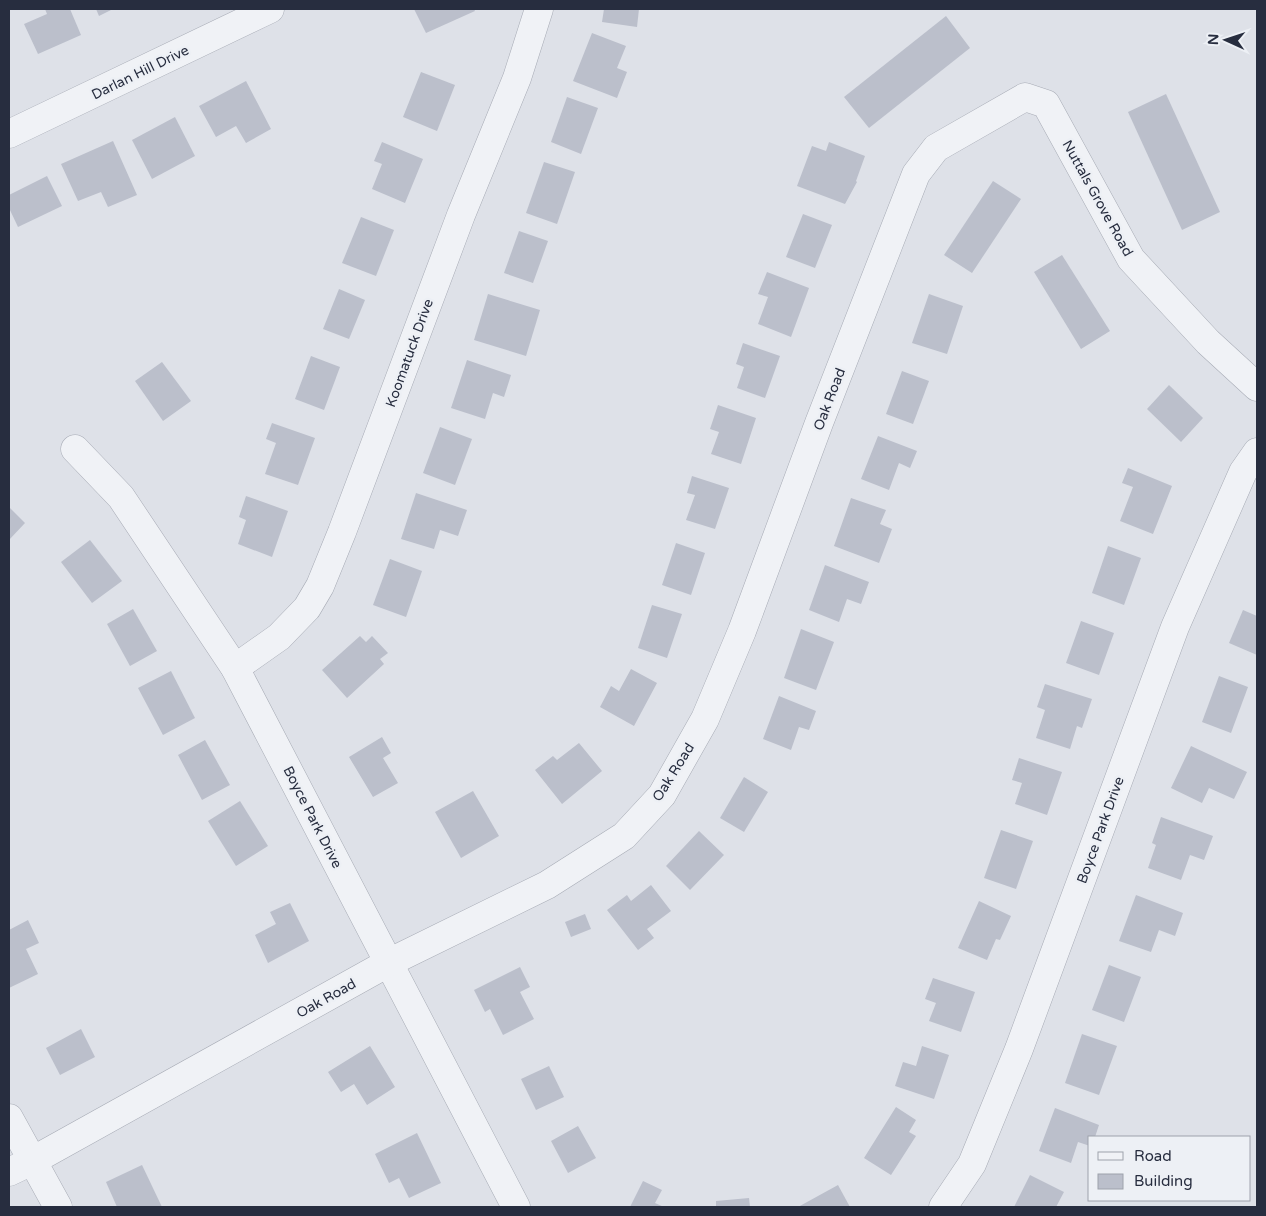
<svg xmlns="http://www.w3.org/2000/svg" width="1266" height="1216" font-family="'Varela Round',sans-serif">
<rect width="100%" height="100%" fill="#dee1e8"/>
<g fill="#bbbfcb">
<path d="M45 9H70L81 35 38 54 24 24 47 14Z"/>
<path d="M96 9H113L99 16Z"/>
<path d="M414 9H474L475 11 426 33Z"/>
<path d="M604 9H639L637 27 602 22Z"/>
<path d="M946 16 970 48 869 128 844 97Z"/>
<path d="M592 33 626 46 617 68 627 72 617 98 573 81Z"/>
<path d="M421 72 455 85 437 131 403 117Z"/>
<path d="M246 81 271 129 246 143 236 126 216 137 199 106Z"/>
<path d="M1166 94 1220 212 1182 230 1128 112Z"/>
<path d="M567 97 598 108 581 154 551 142Z"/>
<path d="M175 117 195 156 152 179 132 140Z"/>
<path d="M113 141 137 195 108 207 101 192 78 201 61 164Z"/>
<path d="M382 142 423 159 405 203 372 189 382 164 374 161Z"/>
<path d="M829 142 865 156 856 181 857 182 845 204 797 186 812 146 826 151Z"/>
<path d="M544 162 575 172 557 224 526 213Z"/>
<path d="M47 176 62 206 18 227 9 208V195Z"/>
<path d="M993 181 1021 199 972 273 944 255Z"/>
<path d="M803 214 832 225 815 268 786 257Z"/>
<path d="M361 217 394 230 376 276 342 263Z"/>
<path d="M519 231 548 241 533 283 504 273Z"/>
<path d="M1062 255 1110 331 1081 349 1034 272Z"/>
<path d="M767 272 809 288 791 337 758 324 768 297 758 294Z"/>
<path d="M339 289 365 300 349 339 323 329Z"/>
<path d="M488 294 540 310 526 356 474 340Z"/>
<path d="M929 294 963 306 947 354 912 343Z"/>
<path d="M743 343 780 356 765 398 737 388 744 367 736 364Z"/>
<path d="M311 356 340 367 324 410 295 399Z"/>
<path d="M467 360 511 375 504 397 493 393 485 419 451 408Z"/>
<path d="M162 362 191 401 163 421 135 381Z"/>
<path d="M902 371 929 381 913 424 886 414Z"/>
<path d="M1169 385 1203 418 1181 442 1147 409Z"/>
<path d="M718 405 756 418 741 464 711 454 719 432 710 429Z"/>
<path d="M272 423 315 438 298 485 265 474 276 443 266 439Z"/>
<path d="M440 427 472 439 455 485 423 473Z"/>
<path d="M878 436 917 451 910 468 899 463 889 490 861 479Z"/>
<path d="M1128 468 1172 486 1153 534 1120 521 1133 487 1122 483Z"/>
<path d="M692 476 729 488 715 529 686 520 695 495 687 493Z"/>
<path d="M416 493 467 510 458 536 440 530 434 549 401 539Z"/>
<path d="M246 496 288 511 272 557 238 544 246 520 239 517Z"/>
<path d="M851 498 886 510 880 524 892 529 879 563 834 546Z"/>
<path d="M9 507 25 523 9 540Z"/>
<path d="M90 540 122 581 92 603 61 562Z"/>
<path d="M676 543 705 553 691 595 662 585Z"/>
<path d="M1108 546 1141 558 1124 605 1092 593Z"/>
<path d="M390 559 422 571 406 617 373 605Z"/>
<path d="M825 565 869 582 861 604 847 599 839 622 809 610Z"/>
<path d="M652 605 682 614 667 658 638 648Z"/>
<path d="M133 609 157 651 130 666 107 624Z"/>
<path d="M1243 610 1257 616V655L1229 643Z"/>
<path d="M1081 621 1114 633 1099 675 1066 663Z"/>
<path d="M801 629 834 642 816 690 784 678Z"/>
<path d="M360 636 366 642 372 636 388 653 380 659 384 664 347 698 322 670Z"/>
<path d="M631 669 657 683 634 726 600 707 611 686 619 691Z"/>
<path d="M171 671 195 718 163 735 138 688Z"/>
<path d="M1219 676 1248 687 1231 733 1202 722Z"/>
<path d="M1045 684 1092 699 1082 728 1077 726 1070 749 1036 738 1045 710 1037 707Z"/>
<path d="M779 696 816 711 809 730 799 727 791 750 763 739Z"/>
<path d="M382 737 391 753 383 758 398 783 373 797 349 757Z"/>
<path d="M205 740 230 785 202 800 178 755Z"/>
<path d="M579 743 602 771 562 804 535 770 553 756 557 760Z"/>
<path d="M1191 746 1247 772 1234 799 1209 788 1202 803 1171 788Z"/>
<path d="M1019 758 1062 772 1047 815 1015 804 1022 783 1012 780Z"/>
<path d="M744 777 768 792 744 832 720 818Z"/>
<path d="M473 791 499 836 461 858 435 812Z"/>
<path d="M240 801 268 846 236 866 208 821Z"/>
<path d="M1161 817 1213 836 1204 860 1190 855 1181 880 1148 868 1156 845 1152 843Z"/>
<path d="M1001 830 1033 841 1016 889 984 878Z"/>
<path d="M699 831 724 855 690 890 666 866Z"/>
<path d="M651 885 671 911 647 929 654 938 638 950 607 910 627 895 631 901Z"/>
<path d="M1136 895 1183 913 1175 936 1159 930 1151 952 1119 941Z"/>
<path d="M979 901 1011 916 1000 940 996 939 987 960 958 948Z"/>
<path d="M290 903 309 941 268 963 255 935 276 924 270 912Z"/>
<path d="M585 914 591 929 571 937 565 922Z"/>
<path d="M28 920 39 943 26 949 38 974 9 988V930Z"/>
<path d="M1109 965 1141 977 1124 1022 1092 1010Z"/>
<path d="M520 967 530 987 520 992 534 1019 503 1035 490 1009 485 1012 474 990Z"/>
<path d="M933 978 975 992 961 1032 929 1021 936 1003 925 999Z"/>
<path d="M81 1029 95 1057 60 1075 46 1048Z"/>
<path d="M1082 1034 1117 1046 1099 1095 1065 1083Z"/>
<path d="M370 1046 395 1087 367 1105 354 1084 341 1092 328 1072Z"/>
<path d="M922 1046 949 1055 934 1099 895 1086 903 1062 916 1066Z"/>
<path d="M549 1066 564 1097 536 1110 521 1079Z"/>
<path d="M896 1107 916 1120 909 1132 916 1136 891 1175 864 1158Z"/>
<path d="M1055 1108 1099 1125 1095 1137H1090V1146L1078 1142 1071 1163 1039 1151Z"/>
<path d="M578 1126 596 1158 568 1173 551 1141Z"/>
<path d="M417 1133 441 1183 409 1198 399 1178 389 1183 375 1154Z"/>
<path d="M142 1165 162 1207H117L106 1182Z"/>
<path d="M1030 1175 1064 1192 1056 1207H1014Z"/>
<path d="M643 1181 662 1190 655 1203 664 1207H630Z"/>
<path d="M838 1185 850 1207H798Z"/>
<path d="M749 1198 750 1207H716V1201Z"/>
</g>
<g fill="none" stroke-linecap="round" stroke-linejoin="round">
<defs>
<g id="minor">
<path d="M9 134 270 9"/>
<path d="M75 449 121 497 235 668 516 1207"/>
<path d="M235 668 279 637 307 608 320 586 342 532 461 215 517 78 539 9"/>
<path d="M9 1118 58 1207"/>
<path d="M9 1172 32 1161 388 963 547 885 624 836 662 795 705 719 742 631 819 423 916 174 936 148 1025 97 1046 104 1131 259 1208 342 1257 387"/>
<path d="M943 1207 972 1164 1019 1049 1175 627 1243 472 1257 452"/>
</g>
</defs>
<use href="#minor" stroke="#a7abb5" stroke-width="29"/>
<use href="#minor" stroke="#f0f2f6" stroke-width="28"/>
</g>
<g text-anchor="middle" stroke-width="5" stroke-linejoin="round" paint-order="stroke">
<g font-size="14" fill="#272d3f" stroke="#edf0f5">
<text transform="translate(140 72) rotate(-26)" y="5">Darlan Hill Drive</text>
<text transform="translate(1098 198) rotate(61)" y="5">Nuttals Grove Road</text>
<text transform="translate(409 353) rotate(-70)" y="5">Koomatuck Drive</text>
<text transform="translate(829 399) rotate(-69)" y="5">Oak Road</text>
<text transform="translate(673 772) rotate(-58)" y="5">Oak Road</text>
<text transform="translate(313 817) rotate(63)" y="5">Boyce Park Drive</text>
<text transform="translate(1100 830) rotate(-70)" y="5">Boyce Park Drive</text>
<text transform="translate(326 998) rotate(-29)" y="5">Oak Road</text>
</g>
</g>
<rect width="1266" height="1216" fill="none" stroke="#272d3f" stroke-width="20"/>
<rect x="1088" y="1136" width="162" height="65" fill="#edf0f5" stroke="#9ea2ac"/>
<rect x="1098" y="1152" width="25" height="8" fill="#f0f2f6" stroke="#9ea2ac"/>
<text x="1134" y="1161" font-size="15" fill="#272d3f">Road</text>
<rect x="1098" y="1174" width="25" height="15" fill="#bbbfcb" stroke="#9ea2ac"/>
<text x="1134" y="1186" font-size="15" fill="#272d3f">Building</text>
<g transform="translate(1226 40) rotate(273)" stroke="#edf0f5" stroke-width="4" paint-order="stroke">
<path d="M0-4L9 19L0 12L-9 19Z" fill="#272d3f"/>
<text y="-8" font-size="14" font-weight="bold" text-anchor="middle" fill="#272d3f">N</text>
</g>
</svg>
